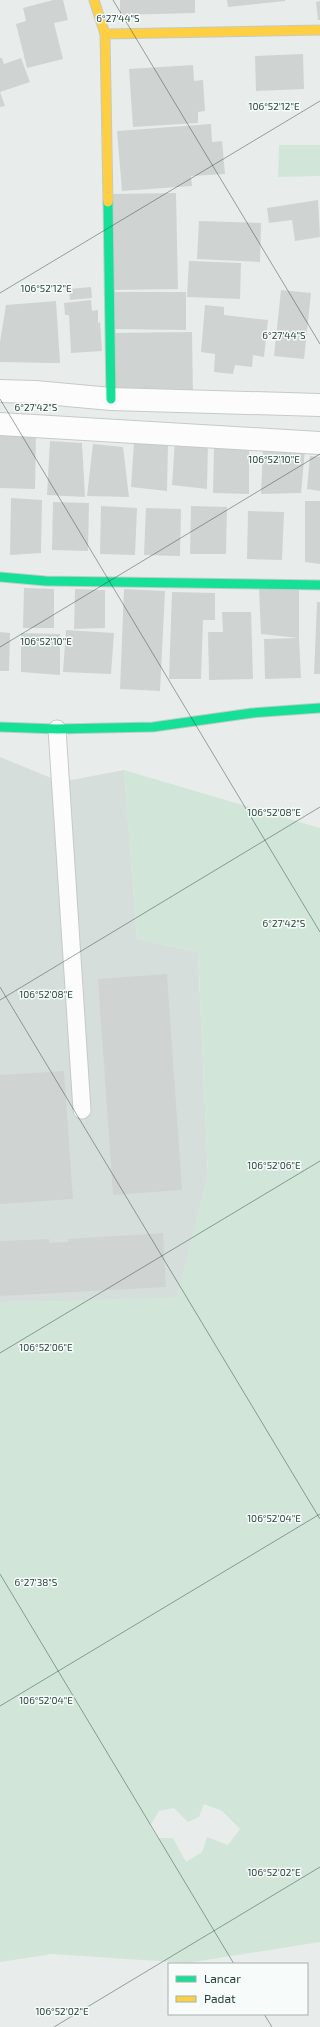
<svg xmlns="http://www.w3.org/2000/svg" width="320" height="2027" font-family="'Exo 2',sans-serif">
<rect width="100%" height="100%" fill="#e8edeb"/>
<path fill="#d6dedb" d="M0 757 61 782 124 770 137 939 198 952 208 1176 177 1298 0 1303Z"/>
<g fill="#d1e6d8" fill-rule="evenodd">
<path d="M279 145H320V176L278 177Z"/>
<path d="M124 770 320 828V1942L187 1963 52 1954 0 1962V1303L177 1297 208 1176 198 952 137 939ZM204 1804 222 1811 240 1829 228 1845 207 1837 202 1852 186 1862 173 1838H158L150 1826 159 1811 174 1808 188 1822 199 1817Z"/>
</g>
<g fill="#cfd4d2">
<path d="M53 0H63L68 20 54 23 63 59 27 68 16 24 26 21 23 8Z"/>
<path d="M120 0H195V13L120 15Z"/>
<path d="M227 0H285V1L228 7Z"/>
<path d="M320 1V20H318L316 2Z"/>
<path d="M303 54 304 89 256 91 255 56Z"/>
<path d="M0 58H2L4 64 21 58 30 82 0 92 5 106 0 107Z"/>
<path d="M193 65 194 81 203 80 205 111 198 112V123L133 127 129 69Z"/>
<path d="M211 124 212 142 222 141 225 174 191 176 192 186 122 191 117 131Z"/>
<path d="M176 193 178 289 114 290 111 194Z"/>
<path d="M318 200 320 237 295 241 292 220 269 223 267 208Z"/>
<path d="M199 221 261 223 260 262 197 259Z"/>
<path d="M189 261 241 263 240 299 187 297Z"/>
<path d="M91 287 92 298 70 300 69 289Z"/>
<path d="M281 290 311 293 304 359 274 356Z"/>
<path d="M113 292H186V330L113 329Z"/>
<path d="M91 300 92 311 98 310V323L100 322 102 351 71 353 69 315H65L64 303Z"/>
<path d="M56 301 60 363 0 362V342L6 305Z"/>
<path d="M205 305 224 307V315L268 320 264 357 253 355 252 367 235 365 233 374 214 372 215 354 201 352Z"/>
<path d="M192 332 193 396H114V333Z"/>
<path d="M0 432 36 433 35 489 0 488Z"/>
<path d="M175 440 208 443 207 489 172 485Z"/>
<path d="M50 441 82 443 85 497 47 495Z"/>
<path d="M134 442 168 444 167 491 131 487Z"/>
<path d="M93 444 123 447 129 497 87 496Z"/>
<path d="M214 446 249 447V494L213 493Z"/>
<path d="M263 448 305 449 301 493 261 494Z"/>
<path d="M310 456 320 457V491L307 489Z"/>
<path d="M11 498 42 500 41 553 10 555Z"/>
<path d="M305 501H320V564L305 562Z"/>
<path d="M53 502 89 503 88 551 52 550Z"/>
<path d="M101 506 137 508 135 555 100 554Z"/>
<path d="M191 506 227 507 226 554H190Z"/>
<path d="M146 508 181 509 180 556 144 555Z"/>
<path d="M248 511 284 512 282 560 247 559Z"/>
<path d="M24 588 54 589V628H23Z"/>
<path d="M259 588H299V638L261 634Z"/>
<path d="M75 589 105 590V628L74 629Z"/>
<path d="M124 589 165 591 160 691 120 689Z"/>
<path d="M172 592 215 593V620H203L201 679H169Z"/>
<path d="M317 602H320V674H314Z"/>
<path d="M222 612H251L253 679 209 680 208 632H223Z"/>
<path d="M66 630 114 633 111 674 63 672Z"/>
<path d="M0 632 10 633 9 671H0Z"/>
<path d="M21 633 60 634V675L21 672Z"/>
<path d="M299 638 301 678 265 679 264 639Z"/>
<path d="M167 974 182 1190 113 1195 98 979Z"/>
<path d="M64 1071 73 1199 0 1204V1075Z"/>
<path d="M163 1233 166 1287 0 1296V1241L49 1239V1243L68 1242V1239Z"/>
</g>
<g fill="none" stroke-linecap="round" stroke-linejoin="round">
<defs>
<path id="lane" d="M57 729 82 1110"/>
<g id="street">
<path d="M0 391 35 392 111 399 320 405"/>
<path d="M0 424 320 443"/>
</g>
<g id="fast">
<path d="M108 202 111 399"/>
<path d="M0 577 46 581 320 585"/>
<path d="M0 727 57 729 153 727 252 713 320 708"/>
</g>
<g id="slow">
<path d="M94 0 105 34 108 202"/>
<path d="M105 34 320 30"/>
</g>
</defs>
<use href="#lane" stroke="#c5cac8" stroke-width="19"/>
<use href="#street" stroke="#c5cac8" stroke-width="24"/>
<use href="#fast" stroke="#c3cbc8" stroke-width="11"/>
<use href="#slow" stroke="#c3cbc8" stroke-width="11"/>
<use href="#lane" stroke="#fcfcfc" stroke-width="17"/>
<use href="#street" stroke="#fcfcfc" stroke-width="22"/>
<use href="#fast" stroke="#16e098" stroke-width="9"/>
<use href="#slow" stroke="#ffcf43" stroke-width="9"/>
</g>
<path fill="none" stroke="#24423a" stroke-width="1" stroke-opacity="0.45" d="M113 0 320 344M0 293 320 101M0 399 320 932M0 647 320 454M0 987 320 1519M0 1000 320 807M0 1353 320 1161M0 1574 234 1964M0 1706 320 1514M264 2014 272 2027M54 2027 320 1867"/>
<g font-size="10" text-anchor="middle" fill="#24423a" stroke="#f7fbf9" stroke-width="3" stroke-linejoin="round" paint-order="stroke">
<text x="118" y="22">6°27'44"S</text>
<text x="274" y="110">106°52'12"E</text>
<text x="46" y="292">106°52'12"E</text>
<text x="284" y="339">6°27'44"S</text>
<text x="36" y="411">6°27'42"S</text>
<text x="274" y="463">106°52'10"E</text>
<text x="46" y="645">106°52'10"E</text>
<text x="274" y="816">106°52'08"E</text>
<text x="284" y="927">6°27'42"S</text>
<text x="46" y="998">106°52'08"E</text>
<text x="274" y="1169">106°52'06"E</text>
<text x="46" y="1351">106°52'06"E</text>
<text x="274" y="1522">106°52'04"E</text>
<text x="36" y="1586">6°27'38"S</text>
<text x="46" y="1704">106°52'04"E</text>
<text x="274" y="1876">106°52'02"E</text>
<text x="62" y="2015">106°52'02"E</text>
</g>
<rect x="168" y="1963" width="140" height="52" fill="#f7fbf9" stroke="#a3b1ad"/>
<rect x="176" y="1976" width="20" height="6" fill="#16e098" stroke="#a3b1ad"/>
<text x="204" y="1983" font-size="12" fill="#24423a">Lancar</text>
<rect x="176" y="1996" width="20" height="6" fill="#ffcf43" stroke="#a3b1ad"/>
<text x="204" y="2003" font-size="12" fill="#24423a">Padat</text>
</svg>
